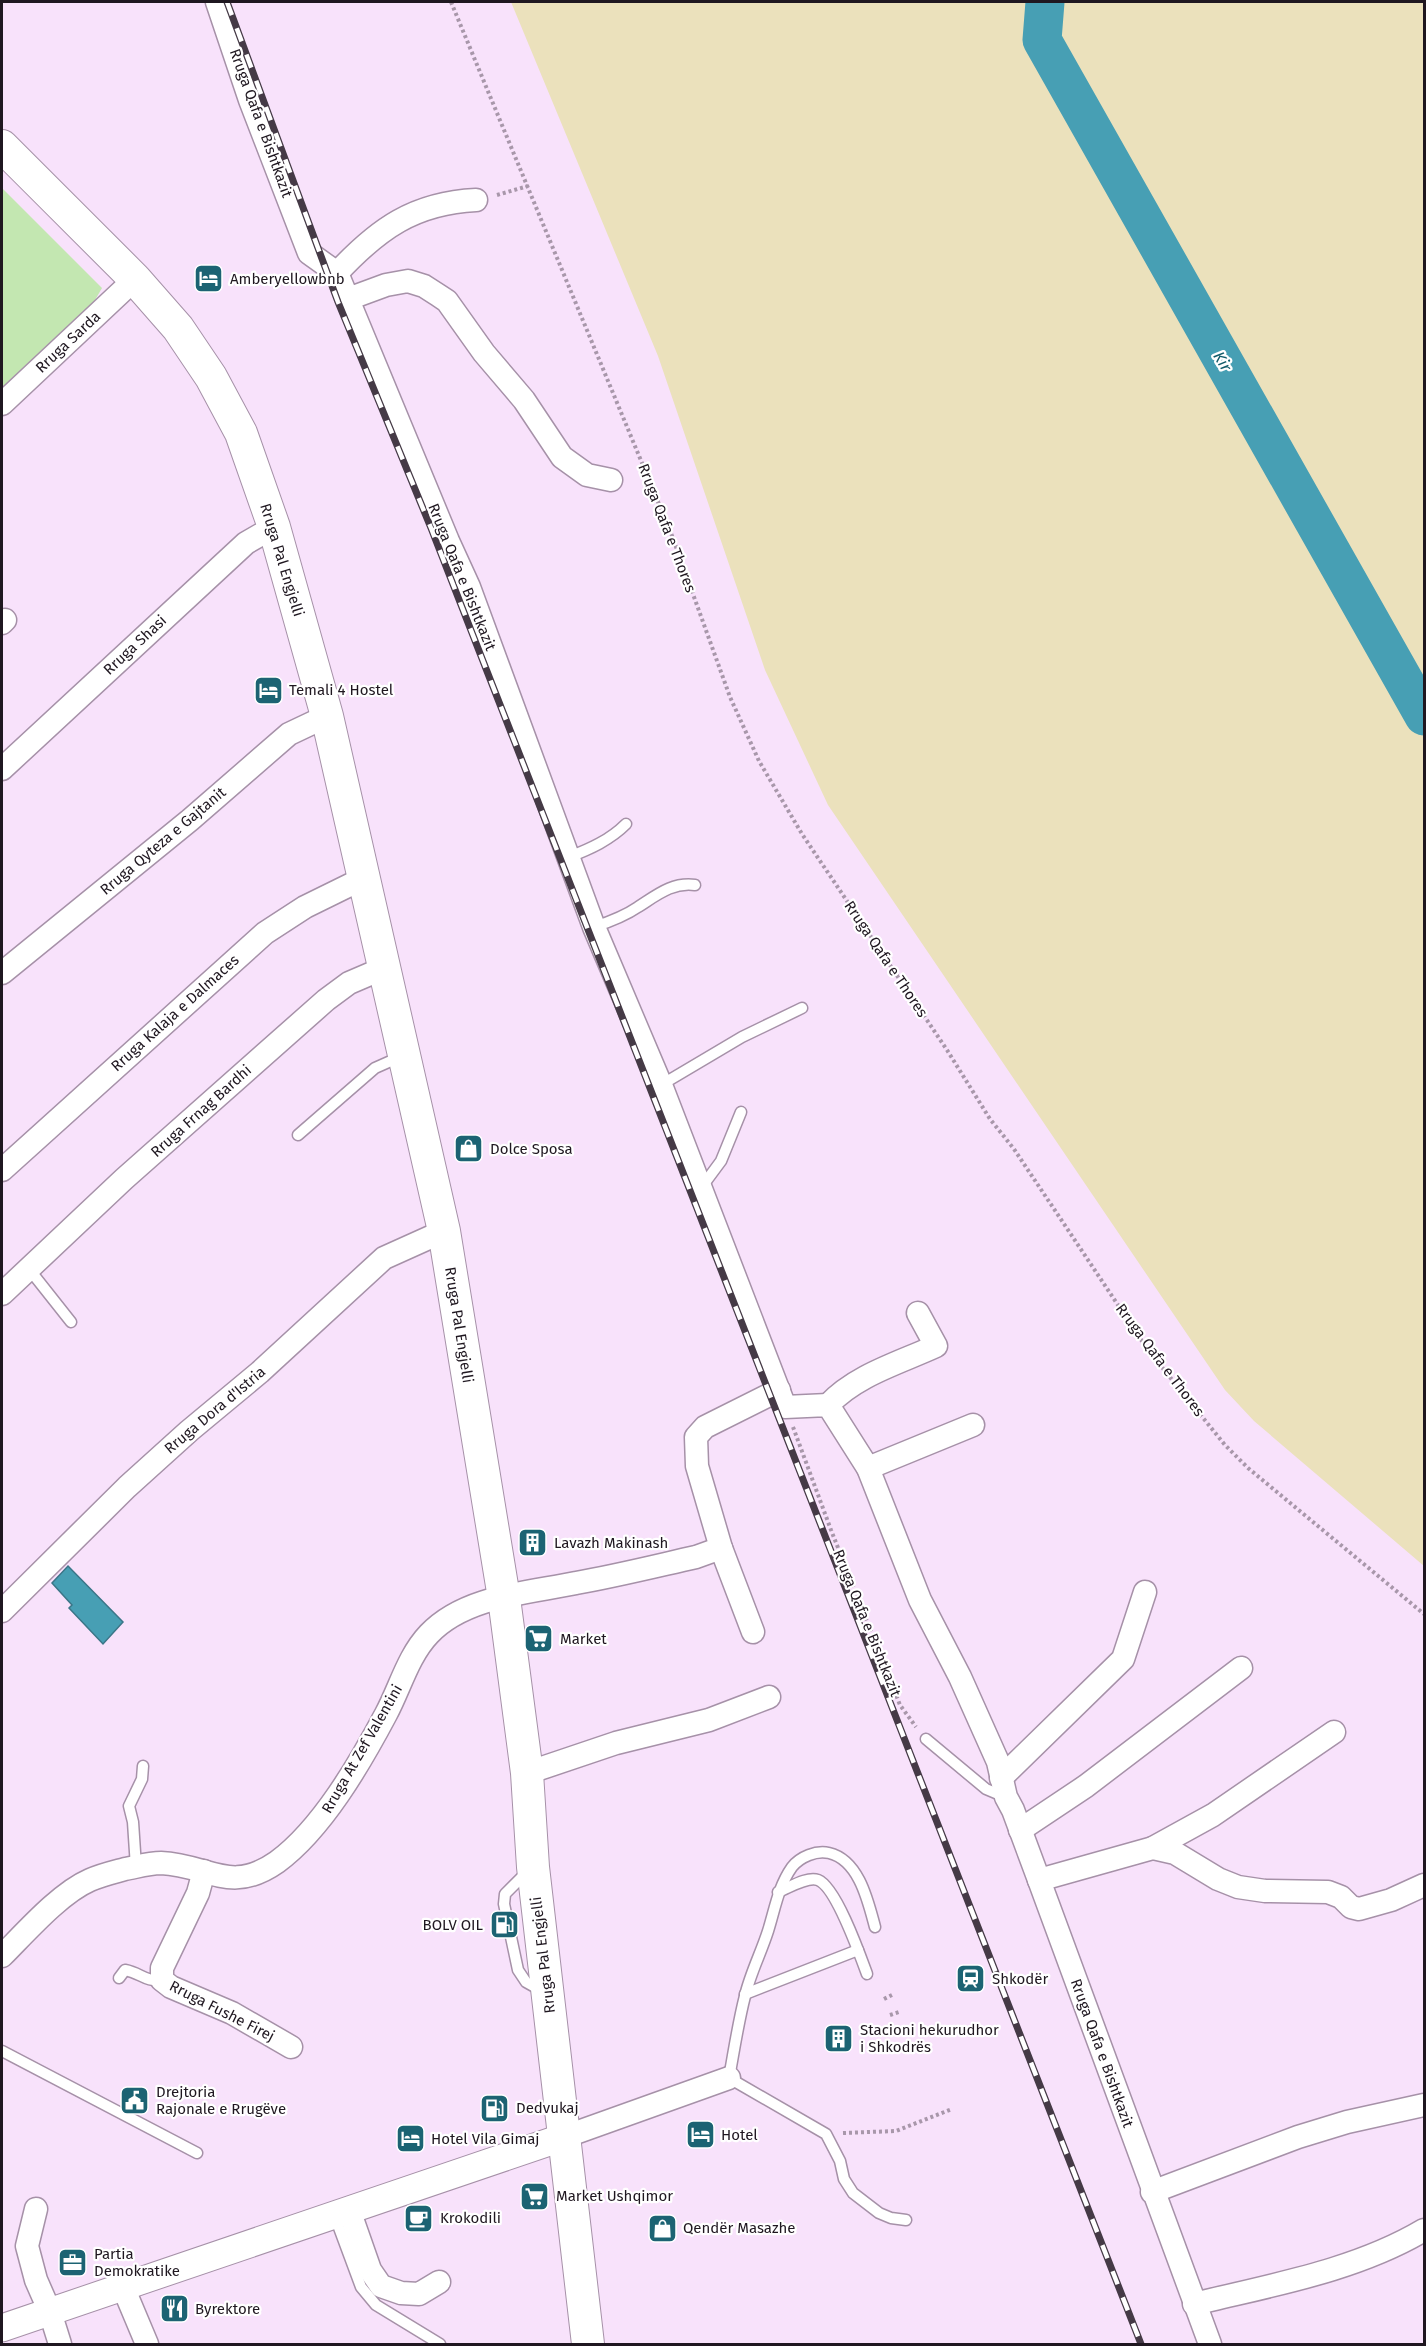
<svg xmlns="http://www.w3.org/2000/svg" width="1426" height="2346" font-family="'Fira Sans',sans-serif">
<rect width="100%" height="100%" fill="#f8e2fb"/>
<path fill="#c3e7b1" d="M2 188 102 288 84 319 2 394Z"/>
<path fill="#ebe1bc" d="M511 2H1424V1566L1254 1421 1225 1390 828 805 765 670 658 356Z"/>
<path fill="#479fb4" stroke="#3b7688" stroke-width="1.5" d="M68 1566 123 1622 103 1644 69 1608 72 1605 52 1583Z"/>
<g fill="none" stroke-linecap="round" stroke-linejoin="round">
<path stroke="#479fb4" stroke-width="39" d="M1045 2 1042 40 1424 716"/>
<defs>
<g id="service">
<path d="M569 857C590 849 610 840 626 824"/>
<path d="M594 927C609 922 625 916 638 907 657 895 672 882 695 885"/>
<path d="M661 1085 742 1037 802 1008"/>
<path d="M298 1135 375 1068 402 1056"/>
<path d="M701 1188 721 1161 741 1112"/>
<path d="M29 1269 71 1322"/>
<path d="M926 1739 986 1789 1005 1797"/>
<path d="M136 1867 133 1822 129 1806 142 1779 143 1766"/>
<path d="M528 1871 505 1894 504 1904 518 1970 526 1982 542 1991"/>
<path d="M778 1892C789 1888 807 1876 818 1880 836 1887 860 1955 867 1974"/>
<path d="M875 1927C868 1901 859 1860 829 1853 816 1850 800 1857 792 1867 778 1887 775 1909 768 1931 761 1953 750 1974 745 1996 738 2023 734 2051 729 2078L826 2134 840 2161 844 2179 853 2193 879 2213 891 2218 906 2220"/>
<path d="M119 1978 125 1970C141 1973 145 1982 162 1980"/>
<path d="M745 1994 858 1950"/>
<path d="M2 2051 197 2153"/>
<path d="M335 2217 361 2287 376 2305 440 2344"/>
</g>
<g id="minor">
<path d="M217 2 250 100 309 253 337 273 448 541 469 587 594 927 661 1085 785 1407 828 1405 868 1468 920 1600 960 1677 998 1762 1006 1797 1013 1810 1039 1880 1210 2344"/>
<path d="M337 273C378 229 414 203 476 200"/>
<path d="M348 299 386 285 408 281 424 286 438 295 447 301 484 353 524 400 562 457 587 475 611 480"/>
<path d="M2 404 135 279"/>
<path d="M2 623 5 620"/>
<path d="M2 769 246 543 274 527"/>
<path d="M2 973 190 820 289 734 327 716"/>
<path d="M2 1170 265 933 305 907 364 878"/>
<path d="M2 1294 124 1179 326 1000 349 983 384 968"/>
<path d="M828 1405C856 1375 899 1363 936 1346L918 1313"/>
<path d="M868 1468 973 1425"/>
<path d="M721 1548 697 1466 696 1437 705 1427 779 1390"/>
<path d="M2 1611 127 1487 189 1431 260 1372 384 1258 444 1231"/>
<path d="M527 1773 616 1743 709 1720 769 1697"/>
<path d="M1001 1778 1123 1659 1145 1592"/>
<path d="M1020 1830 1086 1786 1241 1668"/>
<path d="M1153 1848 1213 1815 1334 1732"/>
<path d="M204 1871 198 1893 162 1968V1980L171 1987 232 2013 291 2047"/>
<path d="M1039 1880 1153 1848 1175 1853 1218 1879 1238 1887 1265 1891 1328 1892 1341 1897 1351 1907 1359 1909 1391 1900 1424 1885"/>
<path d="M2 1956C26 1932 60 1893 90 1880 101 1875 114 1872 125 1869 136 1867 149 1863 161 1863 209 1865 230 1895 277 1862 322 1829 360 1763 386 1714 400 1688 408 1656 429 1634 465 1596 528 1593 576 1583 616 1576 656 1566 696 1557L721 1548 753 1632"/>
<path d="M564 2137 729 2078"/>
<path d="M1152 2192 1298 2137 1347 2122 1424 2105"/>
<path d="M36 2209 27 2246 36 2280 50 2312 60 2344"/>
<path d="M349 2210 370 2270 381 2286 401 2293 419 2294 439 2282"/>
<path d="M123 2287 147 2344"/>
<path d="M1194 2304C1271 2285 1355 2271 1424 2230"/>
</g>
<path id="tertiary" d="M2 2328 564 2137"/>
<path id="secondary" d="M2 146 135 279 178 328 211 377 241 433 274 527 327 716 444 1231 504 1598 527 1773 533 1867 588 2344"/>
</defs>
<use href="#service" stroke="#a691a8" stroke-width="13"/>
<use href="#minor" stroke="#a691a8" stroke-width="25"/>
<use href="#tertiary" stroke="#a691a8" stroke-width="29"/>
<use href="#secondary" stroke="#a691a8" stroke-width="34"/>
<g stroke="#a897aa" stroke-width="4" stroke-dasharray="3 3" stroke-linecap="butt">
<path d="M451 2 671 533 730 697 759 761 802 834 947 1050 990 1119 1014 1149 1148 1350 1225 1445 1248 1468 1424 1614"/>
<path d="M497 195 528 186"/>
<path d="M793 1427 831 1530 900 1705 916 1727"/>
<path d="M884 1999 892 1995"/>
<path d="M890 2015 899 2012"/>
<path d="M896 2031 905 2027"/>
<path d="M903 2047 911 2045"/>
<path d="M843 2133 896 2131 952 2109"/>
</g>
<use href="#service" stroke="#fff" stroke-width="10"/>
<use href="#minor" stroke="#fff" stroke-width="22"/>
<use href="#tertiary" stroke="#fff" stroke-width="27"/>
<use href="#secondary" stroke="#fff" stroke-width="32"/>
<defs>
<path id="rail" d="M227 2 338 302 431 528 1141 2344"/>
</defs>
<use href="#rail" stroke="#453a46" stroke-width="7"/>
<use href="#rail" stroke="#fff" stroke-width="4.5" stroke-dasharray="14" stroke-linecap="butt"/>
</g>
<defs>
<symbol id="hotel-square" viewBox="-11 -11 22 22"><rect x="-9" y="-9" width="18" height="18" rx="4" fill="#1c6373" stroke="#fff"/><path d="M-6-4.5h1.5V1H6V5H4.5V3h-9V5H-6ZM-4 0a1.8 1.8 0 1 1 3.6 0ZM.5 0V-2.5h3Q6-2.5 6 0Z" fill="#fff"/></symbol>
<symbol id="shop-square" viewBox="-11 -11 22 22"><rect x="-9" y="-9" width="18" height="18" rx="4" fill="#1c6373" stroke="#fff"/><path d="M-5-2.5h2.3a2.7 3.5 0 0 1 5.4 0H5L5.5 6h-11ZM-1.5-2.5h3a1.5 2.3 0 0 0-3 0Z" fill="#fff"/></symbol>
<symbol id="building-square" viewBox="-11 -11 22 22"><rect x="-9" y="-9" width="18" height="18" rx="4" fill="#1c6373" stroke="#fff"/><path d="M-4-6H4V6H1V3H-1V6H-4ZM-2.5-4.3h1.7v1.8h-1.7ZM.8-4.3h1.7v1.8H.8ZM-2.5-1h1.7V.8h-1.7ZM.8-1h1.7V.8H.8Z" fill="#fff"/></symbol>
<symbol id="supermarket-square" viewBox="-11 -11 22 22"><rect x="-9" y="-9" width="18" height="18" rx="4" fill="#1c6373" stroke="#fff"/><path d="M-6-5.5h2.5l.6 2H6L4.5 2H-2.5L-4.4-4H-6ZM-1.5 3.2a1.3 1.3 0 1 0 .1 0ZM3 3.2a1.3 1.3 0 1 0 .1 0Z" fill="#fff"/></symbol>
<symbol id="fuel-square" viewBox="-11 -11 22 22"><rect x="-9" y="-9" width="18" height="18" rx="4" fill="#1c6373" stroke="#fff"/><path d="M-5.5-6h7V0h2V4h1.3V-2.5L3-4.5l.8-.8L6-3V5H2.5V1h-1V6h-7ZM-4.2-4.7v3.2H.2V-4.7Z" fill="#fff"/></symbol>
<symbol id="station-square" viewBox="-11 -11 22 22"><rect x="-9" y="-9" width="18" height="18" rx="4" fill="#1c6373" stroke="#fff"/><path d="M-3-6H3Q5-6 5-4V2Q5 4 3 4L4.5 6H3L1.5 4h-3L-3 6H-4.5L-3 4Q-5 4-5 2V-4Q-5-6-3-6ZM-3.5-4v3h7v-3ZM-3.5 1v1.5H-2V1ZM2 1v1.5H3.5V1Z" fill="#fff"/></symbol>
<symbol id="civic-square" viewBox="-11 -11 22 22"><rect x="-9" y="-9" width="18" height="18" rx="4" fill="#1c6373" stroke="#fff"/><path d="M-.6-6.5H3V-4.5H.6V-3L4-1V1h2V6H-6V1h2V-1L-.6-3ZM-1.2 2.5V6h2.4V2.5Z" fill="#fff"/></symbol>
<symbol id="cafe-square" viewBox="-11 -11 22 22"><rect x="-9" y="-9" width="18" height="18" rx="4" fill="#1c6373" stroke="#fff"/><path d="M-5.5-4.5H6V0H3Q3 3.5 0 3.5H-2.5Q-5.5 3.5-5.5 0ZM3-3.2v2h1.7v-2ZM-6 4.5H4V6H-6Z" fill="#fff"/></symbol>
<symbol id="office-square" viewBox="-11 -11 22 22"><rect x="-9" y="-9" width="18" height="18" rx="4" fill="#1c6373" stroke="#fff"/><path d="M-6-3h4V-5.5h4V-3h4V5H-6ZM-1-4.5V-3h2v-1.5ZM-6 0V1H6V0Z" fill="#fff"/></symbol>
<symbol id="restaurant-square" viewBox="-11 -11 22 22"><rect x="-9" y="-9" width="18" height="18" rx="4" fill="#1c6373" stroke="#fff"/><path d="M-5-6h1v4h1v-4h1v4h1v-4h1v5L-1.5 .5V6h-2V.5L-5-1ZM5-6V6H3V1.5H1.5Q1.5-4 5-6Z" fill="#fff"/></symbol>
</defs>
<g fill-rule="evenodd">
<use href="#hotel-square" x="192" y="262" width="33" height="33"/>
<use href="#hotel-square" x="252" y="674" width="33" height="33"/>
<use href="#shop-square" x="452" y="1132" width="33" height="33"/>
<use href="#building-square" x="516" y="1526" width="33" height="33"/>
<use href="#supermarket-square" x="522" y="1622" width="33" height="33"/>
<use href="#fuel-square" x="488" y="1908" width="33" height="33"/>
<use href="#station-square" x="954" y="1962" width="33" height="33"/>
<use href="#building-square" x="822" y="2022" width="33" height="33"/>
<use href="#civic-square" x="118" y="2084" width="33" height="33"/>
<use href="#fuel-square" x="478" y="2092" width="33" height="33"/>
<use href="#hotel-square" x="684" y="2118" width="33" height="33"/>
<use href="#hotel-square" x="394" y="2122" width="33" height="33"/>
<use href="#supermarket-square" x="518" y="2180" width="33" height="33"/>
<use href="#cafe-square" x="402" y="2202" width="33" height="33"/>
<use href="#shop-square" x="646" y="2212" width="33" height="33"/>
<use href="#office-square" x="56" y="2246" width="33" height="33"/>
<use href="#restaurant-square" x="158" y="2292" width="33" height="33"/>
</g>
<g text-anchor="middle" stroke-width="4.5" stroke-linejoin="round" paint-order="stroke">
<g font-size="15" fill="#1f1720" stroke="#fff">
<text transform="translate(261 123) rotate(70)" y="5">Rruga Qafa e Bishtkazit</text>
<text transform="translate(68 342) rotate(-43)" y="5">Rruga Sarda</text>
<text transform="translate(667 528) rotate(69)" y="5">Rruga Qafa e Thores</text>
<text transform="translate(282 560) rotate(73)" y="5">Rruga Pal Engjelli</text>
<text transform="translate(462 577) rotate(68)" y="5">Rruga Qafa e Bishtkazit</text>
<text transform="translate(135 645) rotate(-43)" y="5">Rruga Shasi</text>
<text transform="translate(163 841) rotate(-40)" y="5">Rruga Qyteza e Gajtanit</text>
<text transform="translate(886 959) rotate(56)" y="5">Rruga Qafa e Thores</text>
<text transform="translate(175 1013) rotate(-42)" y="5">Rruga Kalaja e Dalmaces</text>
<text transform="translate(201 1111) rotate(-42)" y="5">Rruga Frnag Bardhi</text>
<text transform="translate(459 1325) rotate(81)" y="5">Rruga Pal Engjelli</text>
<text transform="translate(1160 1360) rotate(53)" y="5">Rruga Qafa e Thores</text>
<text transform="translate(215 1410) rotate(-40)" y="5">Rruga Dora d'Istria</text>
<text transform="translate(867 1623) rotate(68)" y="5">Rruga Qafa e Bishtkazit</text>
<text transform="translate(362 1749) rotate(-60)" y="5">Rruga At Zef Valentini</text>
<text transform="translate(543 1955) rotate(-97)" y="5">Rruga Pal Engjelli</text>
<text transform="translate(222 2011) rotate(27)" y="5">Rruga Fushe Firej</text>
<text transform="translate(1102 2053) rotate(70)" y="5">Rruga Qafa e Bishtkazit</text>
</g>
<g font-size="15" fill="#1f1720" stroke="#fff" text-anchor="start">
<text x="230" y="284">Amberyellowbnb</text>
<text x="289" y="695">Temali 4 Hostel</text>
<text x="490" y="1154">Dolce Sposa</text>
<text x="554" y="1548">Lavazh Makinash</text>
<text x="560" y="1644">Market</text>
<text x="483" y="1930" text-anchor="end">BOLV OIL</text>
<text x="992" y="1984">Shkodër</text>
<text x="860" y="2035">Stacioni hekurudhor<tspan x="860" dy="17">i Shkodrës</tspan></text>
<text x="156" y="2097">Drejtoria<tspan x="156" dy="17">Rajonale e Rrugëve</tspan></text>
<text x="516" y="2113">Dedvukaj</text>
<text x="721" y="2140">Hotel</text>
<text x="431" y="2144">Hotel Vila Gimaj</text>
<text x="556" y="2201">Market Ushqimor</text>
<text x="440" y="2223">Krokodili</text>
<text x="683" y="2233">Qendër Masazhe</text>
<text x="94" y="2259">Partia<tspan x="94" dy="17">Demokratike</tspan></text>
<text x="195" y="2314">Byrektore</text>
</g>
<g font-size="16" font-style="italic" fill="#125c6b" stroke="#fff">
<text transform="translate(1223 361) rotate(60)" y="6">Kir</text>
</g>
</g>
<rect width="1426" height="2346" fill="none" stroke="#1f1720" stroke-width="6"/>
</svg>
